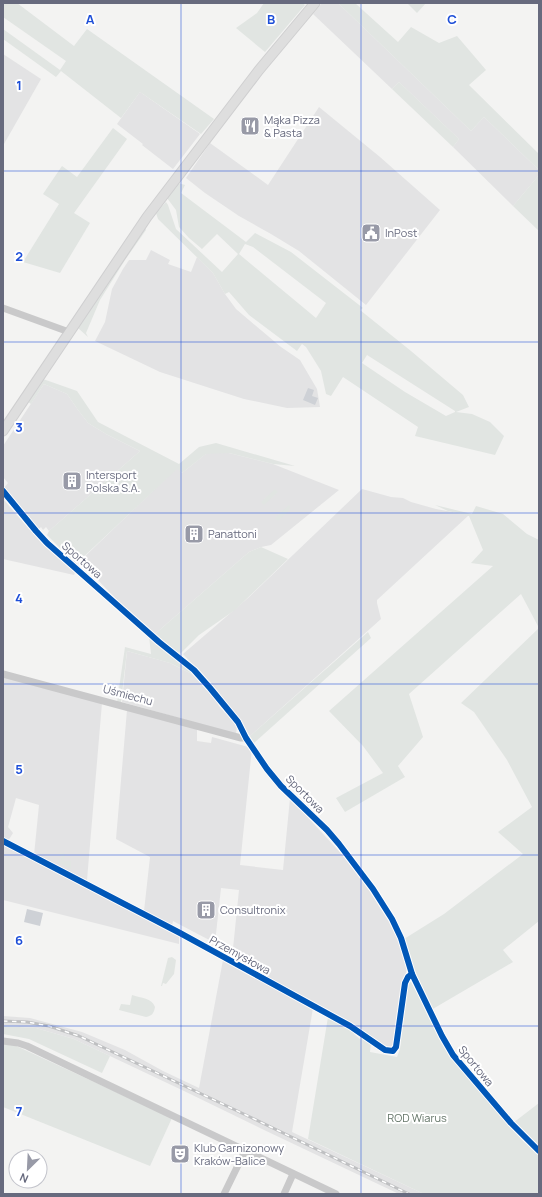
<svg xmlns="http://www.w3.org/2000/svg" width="542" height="1197" font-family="Manrope,sans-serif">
<rect width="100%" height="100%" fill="#f3f3f2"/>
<g fill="#e3e3e4">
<path d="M322 3H338L471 131 484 117 539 170V175L513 206 453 147 459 139 399 82 392 89 313 14Z"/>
<path d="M3 54 41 79 4 144H3Z"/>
<path d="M140 92 200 134 173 169 142 145 143 144 117 124Z"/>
<path d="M319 107 380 157 440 210 366 305 299 251 271 234 239 216 205 193 186 178 210 143 268 185Z"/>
<path d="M151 250 170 260 168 264 191 272 197 257 213 273 225 294 236 309 281 347 300 360 317 389 320 407 287 408 244 399 160 372 95 341 105 322 112 289 123 269 129 260H146Z"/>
<path d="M44 384 67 394 78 410 88 423 106 434 140 451 49 531 46 527 43 530 41 527 39 529 4 488 8 483 3 477V446Z"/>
<path d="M207 453H229L273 464 339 490 271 545 261 547 249 552 155 634 123 606 94 576 78 563 177 468 182 473Z"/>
<path d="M362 489 391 497 403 498 411 502 436 509 469 515 377 600V603L381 619 250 736 217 690 183 654 248 598Z"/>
<path d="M3 499 29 529 76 571 74 575 3 559Z"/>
<path d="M127 651 170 663 198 677 214 697 219 706 225 713H228L237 727 236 734 122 702Z"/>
<path d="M3 677 102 703 87 880 34 855 39 805 16 798 8 827 13 833 8 841 3 838Z"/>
<path d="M127 710 197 727V741L211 743 212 737 252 748 240 865 283 870 290 798 359 873 386 912 400 939 407 966 394 1047 389 1048 325 1009 232 958 239 890 221 888 215 943 173 921 172 926 144 911 150 857 116 839Z"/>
<path d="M3 845 179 937V944L3 900Z"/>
<path d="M223 960 313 1008 292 1132 424 1194H399L262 1129 184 1091 74 1039 36 1028 3 1026V1016L30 1018 82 1032 125 1050 163 1071 199 1088Z"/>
</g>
<g fill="#e1e5e2" fill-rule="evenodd">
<path d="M3 3H17L74 46 87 29 214 119 201 134 140 92 121 118 61 71 56 77 3 39V29L60 70 66 61 3 17Z"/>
<path d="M264 3H302L305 5 265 52 236 28 257 13Z"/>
<path d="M338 3H355L398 42 411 27 439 43 457 36 486 70 469 85 539 154V170L484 117 471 131Z"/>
<path d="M407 3H426L417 13Z"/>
<path d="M399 82 459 139 453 147 392 89Z"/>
<path d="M113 128 127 139 74 213 90 223 60 273 23 262 59 204 43 194 62 166 77 177Z"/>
<path d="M539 175V231L513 206Z"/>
<path d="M178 183 185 185 181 193 246 242 255 233 291 252 363 308 360 310 411 351 463 395 469 407 456 412 472 414 490 422 504 436 495 455 415 436 418 427 343 377 331 396 326 394 321 371 306 347 302 344 297 351 249 315 229 292 225 294 213 273 158 219 156 213 166 202 168 205 176 229 222 272 238 254 217 234 202 249 189 238 179 227 176 210 167 198ZM245 244 253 247 326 303 316 318 239 254ZM367 355 455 411V412L446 416 405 392 362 363Z"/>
<path d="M145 228 146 230 125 260 100 300 86 333 88 337 78 328Z"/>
<path d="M43 379 77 391 98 422 179 464 199 447 216 443 295 466 273 464 229 453 206 454 182 473 177 469 76 564 47 535 49 531 140 451 106 434 88 423 78 410 67 394 44 384 31 404 28 402Z"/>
<path d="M275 489 278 492 264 505 261 502Z"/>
<path d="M289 505 290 506 289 511 278 521 275 518Z"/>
<path d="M435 505 472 514 476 506 503 514 527 534 539 540V921L503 950 513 962 431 1010 416 977 411 957 404 939 444 914 523 854 498 832 532 807 507 760 474 712 461 703 539 628 521 594 409 694 423 737 398 766 405 777 345 812 336 798 383 773 363 746 329 711 493 566 471 563 483 550 469 516 448 511Z"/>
<path d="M261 547 288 559 235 610 199 635 181 653 177 652 155 634 249 552Z"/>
<path d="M368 632 371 638 254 743 250 736Z"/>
<path d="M149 636 198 677 170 663 127 651 121 702H117L125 647 151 654Z"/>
<path d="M60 853 65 854 64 861H71V869L57 862V860L61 861 62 855H60Z"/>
<path d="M172 957 176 960 174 974 166 984 163 983 162 986H161L168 958Z"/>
<path d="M411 982 427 1011 480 1091 523 1141 539 1154V1194H424L308 1139 328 1017 355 1032 354 1034 361 1040 363 1038 371 1043 370 1052 397 1057 400 1049 406 987 407 983Z"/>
<path d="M132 995C141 998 152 998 155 1007 154 1013 152 1016 146 1017L119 1010 121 1004 130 1005Z"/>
<path d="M3 1026 36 1028 74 1039 110 1056 102 1073 29 1039 3 1034Z"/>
<path d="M3 1044 14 1045 25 1050 172 1118 150 1166 3 1107Z"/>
<path d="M539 1103V1149L513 1123Z"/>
</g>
<g fill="#ced1d6">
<path d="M308 388 314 390 312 396 318 398 315 405 303 400Z"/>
<path d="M27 909 43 913 40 926 24 922Z"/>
</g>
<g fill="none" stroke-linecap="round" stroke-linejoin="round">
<defs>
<path id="major" d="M3 431 147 217 259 70 315 3"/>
</defs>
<use href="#major" stroke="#cfcfd0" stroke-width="11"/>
<g stroke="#c9c9ca" stroke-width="7">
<path d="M3 308 69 332"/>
<path d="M3 491 36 531 47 543 159 642 194 670 210 688 238 722 246 738 267 769 281 786 327 830 339 844 373 889 392 919 401 938 412 974 442 1036 453 1055 511 1123 539 1151"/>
<path d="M3 674 241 738H246"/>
<path d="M3 841 180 933 350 1026 385 1050 393 1051 396 1047 405 983 408 977 412 974"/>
<path d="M3 1041 18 1043 27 1046 336 1194"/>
<path d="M224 1194 245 1151"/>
<path d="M284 1194 293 1174"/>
</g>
<use href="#major" stroke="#dedede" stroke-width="9"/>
<defs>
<path id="rail" d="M3 1021 27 1022 49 1026 79 1036 248 1116 409 1194"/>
</defs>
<use href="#rail" stroke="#bfc0c2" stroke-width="3"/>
<use href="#rail" stroke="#fff" stroke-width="1.5" stroke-dasharray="4.5" stroke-linecap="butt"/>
<defs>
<g id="cycleway">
<path d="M3 491 36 531 47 543 159 642 194 670 210 688 238 722 246 738 267 769 281 786 327 830 339 844 373 889 392 919 401 938 412 974 442 1036 453 1055 511 1123 539 1151"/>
<path d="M3 841 180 933 350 1026 385 1050 393 1051 396 1047 405 983 408 977 412 974"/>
</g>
</defs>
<use href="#cycleway" stroke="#fff" stroke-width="8"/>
<use href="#cycleway" stroke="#0057b8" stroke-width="6"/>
</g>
<path fill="none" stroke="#1d4ed8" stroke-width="1" stroke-opacity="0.55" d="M181 3V1194M361 3V1194M3 171H539M3 342H539M3 513H539M3 684H539M3 855H539M3 1026H539"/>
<defs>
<symbol id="restaurant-square" viewBox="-11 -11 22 22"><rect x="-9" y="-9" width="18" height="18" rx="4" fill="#989aa7" stroke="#fff"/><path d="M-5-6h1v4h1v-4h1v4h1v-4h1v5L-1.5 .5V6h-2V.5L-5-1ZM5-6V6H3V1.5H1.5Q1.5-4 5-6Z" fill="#fff"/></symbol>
<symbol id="civic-square" viewBox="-11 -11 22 22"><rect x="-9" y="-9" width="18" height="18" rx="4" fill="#989aa7" stroke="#fff"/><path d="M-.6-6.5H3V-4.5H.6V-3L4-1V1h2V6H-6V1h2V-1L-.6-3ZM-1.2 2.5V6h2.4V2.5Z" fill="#fff"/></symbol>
<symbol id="building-square" viewBox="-11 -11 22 22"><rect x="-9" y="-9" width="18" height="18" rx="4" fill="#989aa7" stroke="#fff"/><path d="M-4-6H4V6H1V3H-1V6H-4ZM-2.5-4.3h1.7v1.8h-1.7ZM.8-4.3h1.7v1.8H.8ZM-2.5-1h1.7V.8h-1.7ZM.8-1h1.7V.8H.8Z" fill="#fff"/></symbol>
<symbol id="theatre-square" viewBox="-11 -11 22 22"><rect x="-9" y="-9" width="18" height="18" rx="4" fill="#989aa7" stroke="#fff"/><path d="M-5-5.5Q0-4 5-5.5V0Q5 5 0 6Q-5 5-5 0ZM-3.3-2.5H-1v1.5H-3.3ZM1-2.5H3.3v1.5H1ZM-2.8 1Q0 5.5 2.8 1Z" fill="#fff"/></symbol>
</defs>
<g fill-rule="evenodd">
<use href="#restaurant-square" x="239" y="115" width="22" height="22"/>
<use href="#civic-square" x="360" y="222" width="22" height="22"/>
<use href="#building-square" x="61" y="470" width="22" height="22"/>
<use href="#building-square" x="183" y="523" width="22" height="22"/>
<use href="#building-square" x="195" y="899" width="22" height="22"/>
<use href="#theatre-square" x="169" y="1143" width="22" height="22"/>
</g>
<g text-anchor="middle" stroke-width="4" stroke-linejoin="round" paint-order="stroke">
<g font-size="11" fill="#676a7e" stroke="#fff" text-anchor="start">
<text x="264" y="124">Mąka Pizza<tspan x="264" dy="13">&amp; Pasta</tspan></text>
<text x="385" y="237">InPost</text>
<text x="86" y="479">Intersport<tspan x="86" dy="13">Polska S.A.</tspan></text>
<text x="208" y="538">Panattoni</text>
<text x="220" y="914">Consultronix</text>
<text x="194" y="1152">Klub Garnizonowy<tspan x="194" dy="13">Kraków-Balice</tspan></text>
</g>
<g font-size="11" fill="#676a7e" stroke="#fff">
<text transform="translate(82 560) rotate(41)" y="4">Sportowa</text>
<text transform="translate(128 695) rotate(15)" y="4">Uśmiechu</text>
<text transform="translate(305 794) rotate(45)" y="4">Sportowa</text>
<text transform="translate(240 955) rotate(29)" y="4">Przemysłowa</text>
<text transform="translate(476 1066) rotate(51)" y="4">Sportowa</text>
</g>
<g font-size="11" fill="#657669" stroke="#fff">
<text x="417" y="1122">ROD Wiarus</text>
</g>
</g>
<g font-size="13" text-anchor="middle" font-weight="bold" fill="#1d4ed8" stroke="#fff" stroke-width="4" stroke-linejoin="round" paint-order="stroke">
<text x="90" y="24">A</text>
<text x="271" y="24">B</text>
<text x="452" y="24">C</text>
<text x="19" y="90">1</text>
<text x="19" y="261">2</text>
<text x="19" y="432">3</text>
<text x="19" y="603">4</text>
<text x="19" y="774">5</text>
<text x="19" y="945">6</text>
<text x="19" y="1116">7</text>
</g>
<rect width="542" height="1197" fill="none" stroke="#676a7e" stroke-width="8"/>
<g transform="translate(28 1169) rotate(204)"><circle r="19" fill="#ffffff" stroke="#c2c3cb"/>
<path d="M0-3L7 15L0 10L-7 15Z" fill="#989aa7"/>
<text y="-6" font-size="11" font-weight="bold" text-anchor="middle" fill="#676a7e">N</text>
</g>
</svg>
